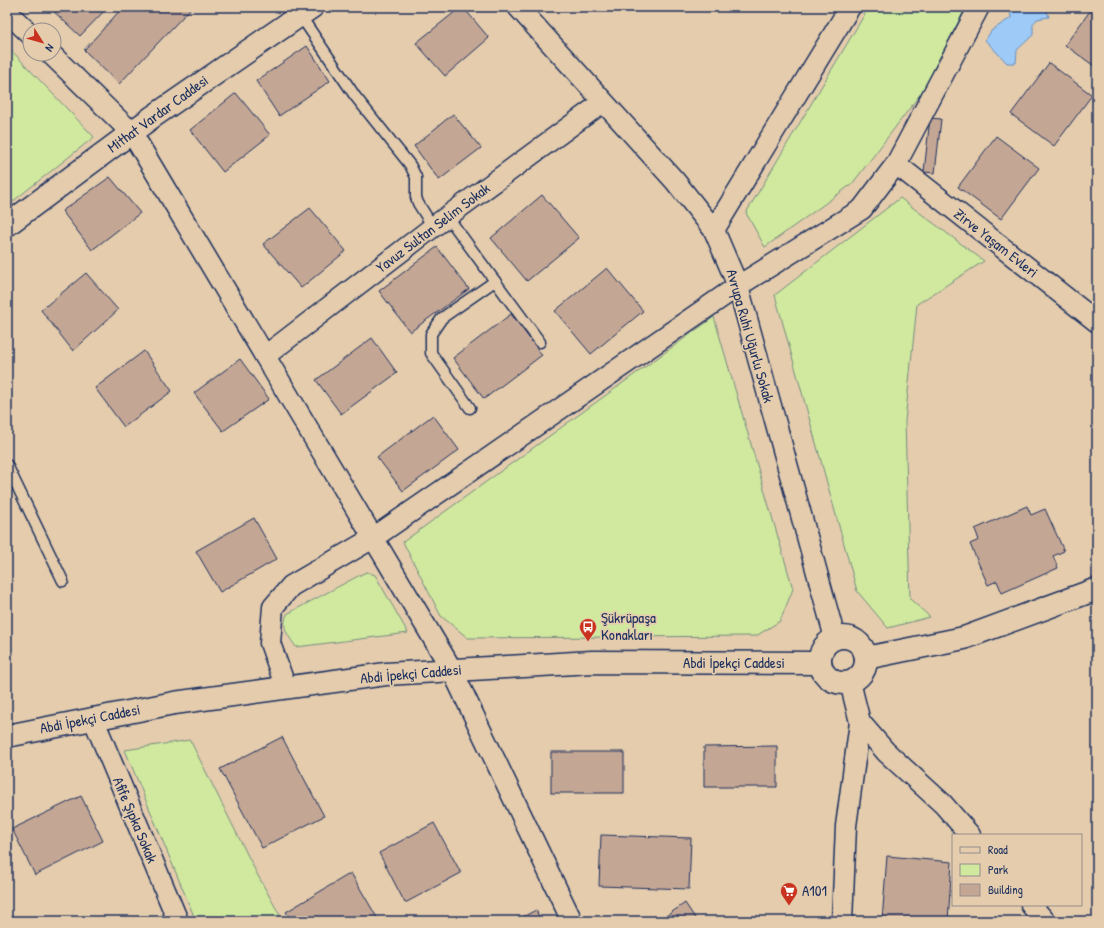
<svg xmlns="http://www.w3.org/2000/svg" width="1104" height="928" font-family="'Patrick Hand',sans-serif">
<rect width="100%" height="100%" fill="#e4ccad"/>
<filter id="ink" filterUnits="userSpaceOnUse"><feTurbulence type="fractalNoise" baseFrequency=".025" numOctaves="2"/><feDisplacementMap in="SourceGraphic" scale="8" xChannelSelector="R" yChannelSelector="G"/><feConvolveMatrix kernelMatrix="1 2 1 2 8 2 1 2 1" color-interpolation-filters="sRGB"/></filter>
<g filter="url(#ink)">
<g fill="#d0e99e" stroke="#768c7e">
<path d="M869 7H966L922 92 852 184 765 247 746 213Z"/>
<path d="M7 46 94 137 7 206Z"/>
<path d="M900 198 984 261 917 304 905 421 910 599 930 617 888 628 857 591 775 295Z"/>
<path d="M714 317 793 589 780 621 756 636 468 638 441 616 403 542Z"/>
<path d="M367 572 375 575 408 633 296 647C288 635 281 628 287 614L362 574Z"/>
<path d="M190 740 257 874 283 921H196L125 750Z"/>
</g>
<path fill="#9dcaf7" stroke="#698cba" d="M1010 7H1038L1039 10 1046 9 1049 17 1037 19 1033 24V35L1017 50 1016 63H1007L985 40 992 30 1011 18Z"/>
<g fill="#c4a694" stroke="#1b2f5e">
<path d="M49 7H108L80 36Z"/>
<path d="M123 7H192L119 84 84 50Z"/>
<path d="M461 7H463L489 38 445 76 416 43Z"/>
<path d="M1093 7H1097V68L1065 45Z"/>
<path d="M307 46 330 81 279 116 256 81Z"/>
<path d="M1049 63 1092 95 1054 146 1011 114Z"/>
<path d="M236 93 270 135 223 172 190 130Z"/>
<path d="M453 114 481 148 439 180 414 146Z"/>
<path d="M930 118 941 119 935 173 924 172Z"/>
<path d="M996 136 1039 168 1001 219 958 187Z"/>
<path d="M110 177 140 213 92 250 62 211Z"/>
<path d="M542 195 579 238 527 281 491 238Z"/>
<path d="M310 208 346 251 301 288 263 244Z"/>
<path d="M437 247 469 289 410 332 379 291Z"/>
<path d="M607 268 643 311 591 354 555 311Z"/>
<path d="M86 273 118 310 73 351 41 310Z"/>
<path d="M511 314 542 355 484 399 453 358Z"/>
<path d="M372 338 397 373 341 414 316 380Z"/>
<path d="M144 351 172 391 124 427 95 388Z"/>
<path d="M240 359 269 399 223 431 194 393Z"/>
<path d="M433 415 459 450 403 491 377 457Z"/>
<path d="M1027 506 1031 515 1045 509 1064 551 1053 556 1058 568 1002 593 997 581 988 585 970 544 979 540 975 529Z"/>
<path d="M254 518 277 559 220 592 196 551Z"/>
<path d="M282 737 324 816 262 848 220 769Z"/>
<path d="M777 746V787H704V747Z"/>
<rect x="551" y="752" width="73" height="41"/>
<path d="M81 796 103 841 35 875 12 829Z"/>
<path d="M434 823 461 873 405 903 379 853Z"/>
<path d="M601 835 691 838 689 889 599 886Z"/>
<path d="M887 856 952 862 948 921H882Z"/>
<path d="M351 873 379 921H292L286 912Z"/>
<path d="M685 903 697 921H659Z"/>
<path d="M536 910 541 921H515Z"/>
</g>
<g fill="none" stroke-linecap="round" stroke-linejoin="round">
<defs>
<g id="service">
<path d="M300 15 355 96 410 165 416 177V197L418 203 433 227"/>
<path d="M447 216 540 342"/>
<path d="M470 408 431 353V334L442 318 495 281"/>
<path d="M7 465 63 581"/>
</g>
<g id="minor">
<path d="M518 7 675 181 714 230 738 286 835 638"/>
<path d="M7 12 30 34"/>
<path d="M51 54 132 133 452 670 572 921"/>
<path d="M896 164 1097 322"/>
<path d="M714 230 850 7"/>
<path d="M265 356 433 227 603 102"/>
<path d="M850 682 860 722 886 752 943 804 970 835"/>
<path d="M286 688 270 643 273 607 291 586 373 538 738 286 862 209 896 164 979 7"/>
<path d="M93 718 178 921"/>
<path d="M1031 905 1045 921"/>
<path d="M842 921 846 826 860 722"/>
</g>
<path id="tertiary" d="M7 225 151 118 312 7"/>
<g id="secondary">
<circle cx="843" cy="660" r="23"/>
<path d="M866 658 964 638 1097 589"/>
<path d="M7 736 174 703 386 674 592 662 819 663"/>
</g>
</defs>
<use href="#service" stroke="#1b2f5e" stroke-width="13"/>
<use href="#minor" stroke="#1b2f5e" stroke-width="23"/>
<use href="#tertiary" stroke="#1b2f5e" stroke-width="25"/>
<use href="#secondary" stroke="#1b2f5e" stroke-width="25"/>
<use href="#service" stroke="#e4ccad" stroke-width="10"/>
<use href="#minor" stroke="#e4ccad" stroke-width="20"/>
<use href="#tertiary" stroke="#e4ccad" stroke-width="22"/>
<use href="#secondary" stroke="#e4ccad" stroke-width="22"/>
</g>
</g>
<defs>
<symbol id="bus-pin" viewBox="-11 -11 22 30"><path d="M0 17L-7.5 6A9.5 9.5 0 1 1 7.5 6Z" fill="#c8321e" stroke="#e4ccad"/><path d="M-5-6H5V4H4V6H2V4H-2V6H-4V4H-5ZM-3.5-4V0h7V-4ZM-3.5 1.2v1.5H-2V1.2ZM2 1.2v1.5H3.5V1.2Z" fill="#fff"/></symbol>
<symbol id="supermarket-pin" viewBox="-11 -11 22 30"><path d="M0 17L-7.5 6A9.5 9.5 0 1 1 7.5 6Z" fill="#c8321e" stroke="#e4ccad"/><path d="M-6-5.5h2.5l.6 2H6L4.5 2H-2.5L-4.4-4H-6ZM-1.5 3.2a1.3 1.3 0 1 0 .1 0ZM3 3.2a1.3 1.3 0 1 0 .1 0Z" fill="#fff"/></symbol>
</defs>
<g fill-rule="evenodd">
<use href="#bus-pin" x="578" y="617" width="20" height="27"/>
<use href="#supermarket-pin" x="779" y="881" width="20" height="27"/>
</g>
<g text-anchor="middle" stroke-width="3.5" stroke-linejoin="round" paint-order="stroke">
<g font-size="15" fill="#1b2f5e" stroke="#e4ccad">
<text transform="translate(158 114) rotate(-36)" y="5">Mithat Vardar Caddesi</text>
<text transform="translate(433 228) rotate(-37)" y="5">Yavuz Sultan Selim Sokak</text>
<text transform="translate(996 243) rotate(38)" y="5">Zirve Yaşam Evleri</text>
<text transform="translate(750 336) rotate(74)" y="5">Avrupa Ruhi Uğurlu Sokak</text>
<text x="734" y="668">Abdi İpekçi Caddesi</text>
<text transform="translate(411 674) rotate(-5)" y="5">Abdi İpekçi Caddesi</text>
<text transform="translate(90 719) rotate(-11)" y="5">Abdi İpekçi Caddesi</text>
<text transform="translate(135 820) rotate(67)" y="5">Afife Şıpka Sokak</text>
</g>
<g font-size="15" fill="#1b2f5e" stroke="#e4ccad" text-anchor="start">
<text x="601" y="623">Şükrüpaşa<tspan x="601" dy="17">Konakları</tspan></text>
<text x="802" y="896">A101</text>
</g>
</g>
<rect width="1104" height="928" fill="none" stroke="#e4ccad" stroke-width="24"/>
<rect x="12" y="12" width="1080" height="904" fill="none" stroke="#1b2f5e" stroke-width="1.5" filter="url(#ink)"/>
<rect x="952" y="834" width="130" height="72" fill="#e4ccad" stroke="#948d8d"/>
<rect x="960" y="847" width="20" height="6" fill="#e4ccad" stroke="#948d8d"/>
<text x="988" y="854" font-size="12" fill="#1b2f5e">Road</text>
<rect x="960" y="864" width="20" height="12" fill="#d0e99e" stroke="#948d8d"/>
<text x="988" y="874" font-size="12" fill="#1b2f5e">Park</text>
<rect x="960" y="884" width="20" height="12" fill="#c4a694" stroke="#948d8d"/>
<text x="988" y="894" font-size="12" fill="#1b2f5e">Building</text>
<g transform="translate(42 42) rotate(127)"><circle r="19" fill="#e4ccad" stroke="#948d8d"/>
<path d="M0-3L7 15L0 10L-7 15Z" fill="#c8321e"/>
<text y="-6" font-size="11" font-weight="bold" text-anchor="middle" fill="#1b2f5e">N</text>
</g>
</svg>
